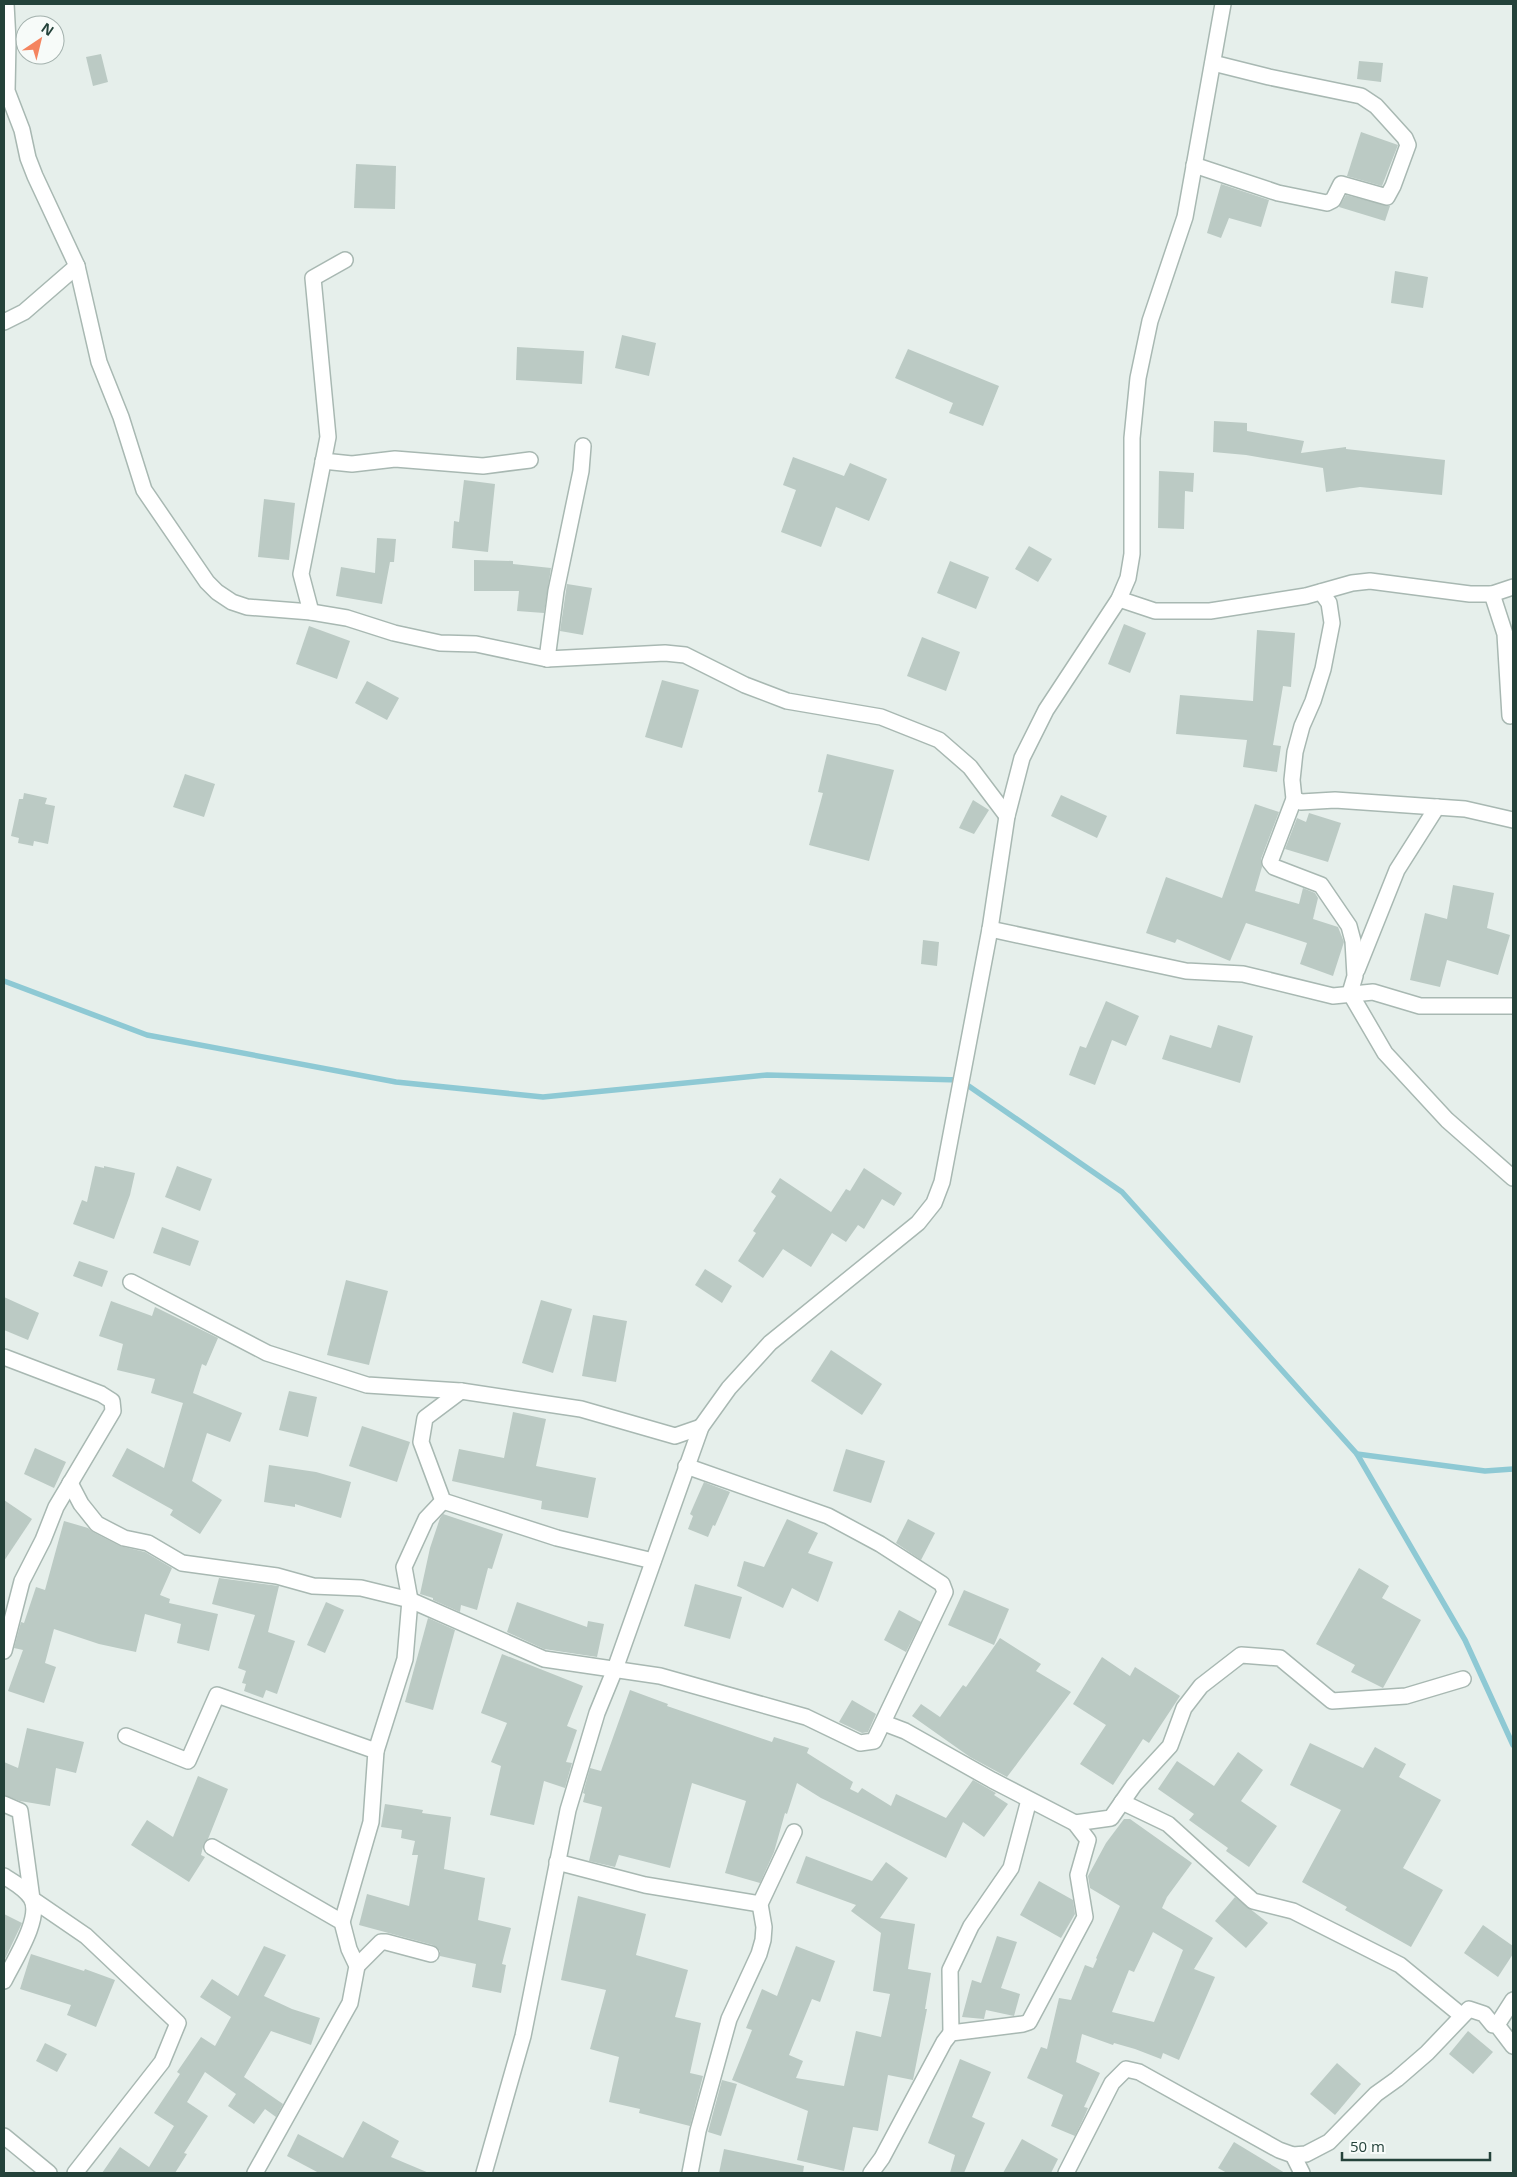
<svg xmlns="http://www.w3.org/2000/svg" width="1517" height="2177" font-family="'Open Sans',sans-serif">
<rect width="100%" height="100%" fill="#e6efeb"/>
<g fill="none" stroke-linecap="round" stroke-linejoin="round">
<g stroke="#8ec9d4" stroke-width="5.5">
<path d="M4 981 147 1035 396 1082 543 1097 767 1075 960 1080 1122 1192 1357 1454 1485 1471 1513 1469"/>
<path d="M1357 1454 1465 1640 1513 1745"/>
</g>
</g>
<g fill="#bbcac4" fill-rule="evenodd">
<path d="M101 54 108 82 93 86 86 57Z"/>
<path d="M1359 61 1383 63 1381 82 1357 79Z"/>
<path d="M1361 132 1398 145 1382 186 1347 176Z"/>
<path d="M356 164 396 166 395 209 354 208Z"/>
<path d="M1221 184 1269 200 1261 227 1229 218 1221 238 1207 233Z"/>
<path d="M1346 195 1390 206 1385 221 1339 207Z"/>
<path d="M1395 271 1428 277 1423 308 1391 303Z"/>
<path d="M622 335 656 343 649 376 615 368Z"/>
<path d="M517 347 584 351 582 384 516 380Z"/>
<path d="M908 349 999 386 983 426 949 413 953 403 895 378Z"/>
<path d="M1214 421 1247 423V431L1304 441 1301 453 1346 447V449L1445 460 1442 495 1360 487 1326 492 1323 468 1246 455 1213 452Z"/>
<path d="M793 457 844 476 850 463 887 479 869 521 836 507 821 547 781 532 796 490 783 485Z"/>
<path d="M1159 471 1194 473 1193 492 1185 491 1184 529 1158 528Z"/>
<path d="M464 480 495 484 488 552 452 548 454 521 459 522Z"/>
<path d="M264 499 295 503 289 560 258 557Z"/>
<path d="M377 538 396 539 394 562H390L382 604 336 596 341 567 375 573Z"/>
<path d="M1029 546 1052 559 1038 582 1015 569Z"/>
<path d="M474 560 513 561V564L551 568 544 613 517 611 519 591H474Z"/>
<path d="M950 561 989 577 976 609 937 593Z"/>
<path d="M567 584 592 588 583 635 560 631Z"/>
<path d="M1124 624 1146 633 1130 673 1108 664Z"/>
<path d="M309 626 350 641 337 679 296 664Z"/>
<path d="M1257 630 1295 633 1291 687 1283 686 1273 745 1281 746 1277 772 1243 767 1247 740 1176 734 1180 695 1253 701Z"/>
<path d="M922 637 960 652 946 691 907 676Z"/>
<path d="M662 680 699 690 682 748 645 737Z"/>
<path d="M367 681 399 698 387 720 355 703Z"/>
<path d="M827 754 894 770 869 861 809 845 823 793 818 792Z"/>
<path d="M185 774 215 784 204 817 173 807Z"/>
<path d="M24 793 47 798 45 804 55 806 48 844 34 841 33 846 18 843 19 838 11 836 19 799H23Z"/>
<path d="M1061 795 1107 816 1097 838 1051 816Z"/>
<path d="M973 800 989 810 974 834 959 828Z"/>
<path d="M1255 804 1279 812 1261 859 1262 867 1255 891 1299 904 1303 888 1315 893 1318 898 1313 919 1338 927 1344 942 1333 976 1300 964 1307 943 1246 923 1230 961 1177 939 1175 943 1146 933 1166 877 1222 898Z"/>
<path d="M1309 813 1341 823 1328 862 1285 849 1297 818 1306 822Z"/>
<path d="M1453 885 1494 893 1487 928 1510 935 1498 975 1447 960 1440 987 1410 980 1425 913 1447 919Z"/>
<path d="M923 940 939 942 937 966 921 964Z"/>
<path d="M1106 1001 1139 1016 1126 1046 1112 1040 1095 1085 1069 1075 1080 1046 1086 1048Z"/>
<path d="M1218 1025 1253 1036 1240 1083 1162 1059 1170 1035 1211 1048Z"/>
<path d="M95 1166 104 1168V1166L135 1173 130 1195 114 1239 73 1224 82 1200 87 1202Z"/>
<path d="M177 1166 212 1179 200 1211 165 1197Z"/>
<path d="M864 1168 902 1193 894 1206 882 1199 864 1229 858 1225 846 1242 832 1233 811 1267 783 1249 763 1278 738 1261 756 1233 753 1231 776 1196 771 1192 780 1178 831 1212 846 1189 850 1191Z"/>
<path d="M162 1227 199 1241 190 1266 153 1253Z"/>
<path d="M79 1261 108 1271 102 1287 73 1276Z"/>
<path d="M705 1269 732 1286 722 1303 695 1285Z"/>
<path d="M346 1280 388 1291 369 1365 327 1355Z"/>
<path d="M4 1297 39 1313 28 1340 4 1330Z"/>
<path d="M541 1300 572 1309 553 1373 522 1363Z"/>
<path d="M111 1301 152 1316 155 1307 218 1338 206 1366 202 1364 193 1393 242 1413 230 1442 207 1433 192 1481 222 1500 200 1534 170 1515 173 1510 112 1476 127 1448 164 1468 183 1403 151 1393 155 1379 117 1370 123 1344 99 1336Z"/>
<path d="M593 1315 627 1321 616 1382 582 1376Z"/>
<path d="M831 1350 882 1384 862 1415 811 1381Z"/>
<path d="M289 1391 317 1397 308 1437 279 1430Z"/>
<path d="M513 1412 546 1419 536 1466 596 1478 588 1518 541 1509 542 1501 452 1481 459 1449 504 1458Z"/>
<path d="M362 1426 410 1442 397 1482 349 1466Z"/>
<path d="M35 1448 66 1462 54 1488 24 1474Z"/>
<path d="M846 1449 885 1461 871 1503 833 1491Z"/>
<path d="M269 1465 316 1472 351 1482 341 1518 295 1504V1507L264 1502Z"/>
<path d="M704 1482 730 1492 715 1526 713 1525 708 1537 688 1529 693 1516 690 1514Z"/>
<path d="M4 1500 32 1519 4 1561Z"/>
<path d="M443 1514 503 1534 492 1569 488 1568 477 1610 461 1605 460 1612 433 1600V1598L420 1594 430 1548 440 1518Z"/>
<path d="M787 1519 818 1533 808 1553 833 1562 818 1602 792 1588 783 1608 737 1586 744 1561 764 1567Z"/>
<path d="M908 1519 935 1533 921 1560 896 1543Z"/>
<path d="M64 1521 88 1528 93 1532 120 1546 145 1552 172 1568 160 1595 170 1599 169 1603 218 1614 209 1651 177 1643 181 1624 145 1614 136 1652 99 1644 54 1629 45 1663 56 1667 44 1703 8 1691 23 1650 14 1648 21 1622 24 1623 36 1587 45 1590Z"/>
<path d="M1359 1568 1389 1586 1382 1598 1421 1620 1383 1688 1351 1672 1355 1665 1316 1644Z"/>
<path d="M219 1578 279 1586 268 1632 295 1641 277 1694 266 1690 263 1698 244 1691 246 1684 242 1683 246 1671 238 1668 255 1615 212 1604Z"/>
<path d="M695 1584 742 1597 730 1639 684 1626Z"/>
<path d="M964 1590 1009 1609 994 1645 948 1625Z"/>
<path d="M326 1602 344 1610 325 1653 307 1645Z"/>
<path d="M517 1602 587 1627 588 1621 604 1624 597 1657 544 1649 507 1632Z"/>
<path d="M899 1610 921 1622 906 1652 884 1640Z"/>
<path d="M428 1618 455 1630 433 1710 405 1702Z"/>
<path d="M1000 1638 1041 1664 1036 1671 1071 1692 1007 1777 970 1757 912 1716 921 1704 940 1717 963 1685 966 1687Z"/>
<path d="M502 1654 583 1686 567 1726 577 1730 566 1762 572 1763 565 1788 544 1781 534 1825 490 1815 501 1766 491 1762 507 1723 481 1713Z"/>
<path d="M1102 1657 1130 1676 1135 1667 1180 1696 1149 1743 1143 1739 1113 1785 1080 1764 1106 1725 1073 1704Z"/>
<path d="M630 1690 668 1704 667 1706 772 1742 774 1737 809 1748 807 1753 853 1782 850 1789 858 1793 862 1788 891 1806 896 1794 946 1818 973 1780 996 1793 994 1795 1008 1804 984 1837 963 1822 946 1858 821 1798 797 1783 787 1814 785 1813 774 1852 760 1883 725 1873 746 1801 692 1783 670 1868 619 1855 615 1867 589 1861 602 1807 583 1802 585 1794 583 1793 590 1768 601 1771Z"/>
<path d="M852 1700 876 1714 868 1732 862 1733 839 1722Z"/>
<path d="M27 1728 84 1742 76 1773 56 1768 50 1806 20 1801 4 1795V1762L18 1768Z"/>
<path d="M1310 1743 1363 1768 1375 1747 1406 1764 1399 1777 1441 1800 1403 1868 1443 1890 1411 1947 1345 1910 1347 1907 1302 1882 1341 1810 1290 1785Z"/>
<path d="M1238 1752 1263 1770 1241 1801 1277 1826 1249 1867 1226 1851 1228 1848 1189 1820 1194 1814 1158 1789 1177 1761 1214 1786Z"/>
<path d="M198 1776 228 1789 208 1839 204 1843 201 1855 205 1857 189 1882 131 1845 147 1820 173 1837Z"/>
<path d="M385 1804 423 1810 422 1813 451 1817 444 1869 485 1878 478 1920 511 1928 502 1964 506 1965 501 1993 472 1987 476 1964 440 1956V1951L433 1945 359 1925 367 1894 409 1906 418 1855H412L415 1841 401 1838 402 1830 381 1827Z"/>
<path d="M1124 1819H1130L1192 1863 1167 1897 1162 1908 1213 1938 1194 1969 1215 1977 1179 2060 1163 2053 1161 2059 1135 2049 1114 2043 1113 2045 1082 2034 1076 2062 1100 2073 1084 2107 1088 2108 1085 2115 1075 2136 1051 2126 1063 2095 1027 2078 1041 2047 1047 2049 1059 1998 1071 2000 1085 1965 1093 1968 1097 1959 1096 1958 1120 1906 1090 1888 1088 1876 1106 1843ZM1153 1932 1183 1950 1154 2022 1112 2012 1129 1970 1134 1972Z"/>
<path d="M806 1856 872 1881 886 1862 908 1878 880 1918 915 1924 908 1969 931 1973 925 2009H927L913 2080 888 2075 878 2131 853 2127 844 2171 797 2160 808 2111 732 2080 752 2030 746 2028 762 1989 777 1996 796 1946 835 1961 820 2002 812 1999 789 2055 803 2061 796 2078 844 2086 856 2031 881 2037 890 1994 873 1991 881 1933 851 1911 856 1905 796 1883Z"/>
<path d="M1039 1881 1073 1900 1075 1914 1061 1938 1020 1915Z"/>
<path d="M578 1896 646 1914 636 1955 688 1970 675 2017 701 2023 690 2073 703 2076 690 2126 639 2113 640 2109 609 2102 619 2057 590 2049 606 1990 561 1980Z"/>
<path d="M1235 1897 1268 1923 1246 1948 1215 1921Z"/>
<path d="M4 1914 22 1923 4 1961Z"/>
<path d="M1483 1925 1513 1946V1954L1498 1977 1464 1953Z"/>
<path d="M997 1936 1017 1942 1001 1988 1020 1994 1014 2016 986 2010 984 2019 962 2017 972 1980 981 1983Z"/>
<path d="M264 1946 286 1955 264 1996 292 2009 320 2018 311 2045 271 2031 244 2077 283 2104 276 2117 265 2109 254 2124 228 2106 236 2094 205 2072 187 2102 208 2116 184 2153 187 2154 175 2173H102L120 2147 149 2167 174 2126 154 2113 180 2074 177 2072 201 2037 215 2046 231 2017 200 1997 212 1979 238 1996Z"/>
<path d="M31 1954 84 1971 85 1969 115 1980 96 2027 67 2015 71 2005 20 1989Z"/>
<path d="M1468 2031 1493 2052 1473 2074 1449 2054Z"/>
<path d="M45 2043 67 2054 57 2072 36 2061Z"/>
<path d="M960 2059 991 2072 972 2117 985 2123 964 2173H950L955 2155 928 2143Z"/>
<path d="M1337 2063 1361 2084 1335 2115 1310 2094Z"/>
<path d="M722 2080 737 2084 721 2136 708 2132Z"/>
<path d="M363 2121 399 2141 391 2157 429 2173H319L287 2156 298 2134 343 2158Z"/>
<path d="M1022 2139 1058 2159 1051 2173H1003Z"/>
<path d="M1234 2142 1285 2173H1227L1218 2168Z"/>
<path d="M724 2149 804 2166 803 2173H719Z"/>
</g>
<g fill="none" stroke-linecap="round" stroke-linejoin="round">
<defs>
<g id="minor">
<path d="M6 4 8 41 7 91 22 130 28 158 35 176 77 266 99 362 121 417 144 490 207 582 217 592 232 602 247 607 311 612 347 618 394 633 440 643 476 644 547 659 665 653 685 655 745 685 787 701 881 717 939 740 970 767 1007 816"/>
<path d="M1194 165 1278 193 1327 203 1333 200 1341 184 1387 197 1393 186 1408 145 1405 138 1376 106 1361 96 1269 77 1213 63"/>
<path d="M4 322 24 312 77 266"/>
<path d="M323 461 352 464 395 459 483 466 530 460"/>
<path d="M1321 592 1329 603 1332 623 1323 669 1313 701 1302 726 1295 752 1292 780 1294 799 1270 862 1274 867 1321 885 1349 926 1353 941 1355 976 1350 993 1385 1053 1447 1120 1513 1178"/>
<path d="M1492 594 1505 634 1510 716"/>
<path d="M1119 599 1155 611H1210L1306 596 1352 583 1370 581 1470 594H1492L1513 587"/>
<path d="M311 612 301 574 328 437 313 278 345 260"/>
<path d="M547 659 556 591 581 471 583 446"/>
<path d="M1294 799 1301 802 1335 800 1465 809 1513 820"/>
<path d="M990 929 1186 971 1243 974 1333 996 1373 992 1420 1006H1513"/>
<path d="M1357 970 1397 870 1437 807"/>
<path d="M131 1282 267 1353 367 1385 461 1391 581 1409 675 1436 701 1427"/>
<path d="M4 1357 101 1394 112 1401 113 1411 56 1507 43 1540 22 1581 4 1651"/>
<path d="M461 1391 425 1418 421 1442 443 1501 557 1538 653 1561"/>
<path d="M70 1483 81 1504 97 1524 124 1538 148 1543 182 1563 277 1576 313 1586 361 1588 410 1600 544 1659 660 1676 806 1717 860 1743 874 1741 945 1592 942 1584 880 1544 828 1516 686 1466"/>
<path d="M126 1736 188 1761 217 1695 376 1751 371 1822 342 1922"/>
<path d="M376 1751 405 1659 410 1600 404 1567 426 1519 443 1501"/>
<path d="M1122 1802 1168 1824 1253 1901 1293 1911 1400 1965 1461 2015"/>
<path d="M4 1804 20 1811 32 1899 86 1936 178 2023 162 2062 75 2173"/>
<path d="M1075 1823 1111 1818 1134 1785 1170 1746 1184 1708 1201 1686 1241 1655 1280 1658 1332 1701 1406 1696 1463 1679"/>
<path d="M212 1847 342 1922 349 1949 357 1966 350 2003 255 2173"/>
<path d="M557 1862 645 1885 760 1904"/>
<path d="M4 1876C13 1882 25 1888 31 1898 43 1917 13 1962 4 1981"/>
<path d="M357 1966 381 1942H386L431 1954"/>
<path d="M1497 2025 1513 2000"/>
<path d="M951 2033 950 1970 971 1926 1011 1868 1029 1800"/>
<path d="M4 2136 49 2173"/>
<path d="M1293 2155 1302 2173"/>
<path d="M484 2173 523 2036 568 1810 597 1713 615 1669 701 1427 729 1388 770 1343 918 1223 934 1203 942 1182 990 929 1007 816 1022 758 1046 710 1119 599 1128 578 1132 554V438L1138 378 1150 321 1185 217 1223 4"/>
<path d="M690 2173 698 2131 729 2019 759 1954 763 1940 764 1927 760 1904 794 1832"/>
<path d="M871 2173 882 2158 944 2042 951 2033 1023 2024 1029 2022 1085 1917 1078 1875 1088 1840 1075 1823 992 1780 905 1731 884 1723"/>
<path d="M1066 2173 1112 2083 1126 2069 1139 2072 1279 2150 1293 2155 1306 2154 1329 2142 1376 2094 1397 2079 1427 2053 1469 2009 1484 2014 1493 2025H1497L1513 2046"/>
</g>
</defs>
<use href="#minor" stroke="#a8b8b2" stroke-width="18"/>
<use href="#minor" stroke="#fff" stroke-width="15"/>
</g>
<rect width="1517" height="2177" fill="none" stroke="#24423a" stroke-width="10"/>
<g transform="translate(40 40) rotate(35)"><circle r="24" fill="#f7fbf9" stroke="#a3b1ad"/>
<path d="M0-4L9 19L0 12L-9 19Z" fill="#f4845f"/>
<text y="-8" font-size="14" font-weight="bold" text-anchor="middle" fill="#24423a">N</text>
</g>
<path d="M1342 2152v8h148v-8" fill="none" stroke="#24423a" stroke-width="2.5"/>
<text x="1350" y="2152" font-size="15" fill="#24423a" stroke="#f7fbf9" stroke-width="4" paint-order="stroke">50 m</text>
</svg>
